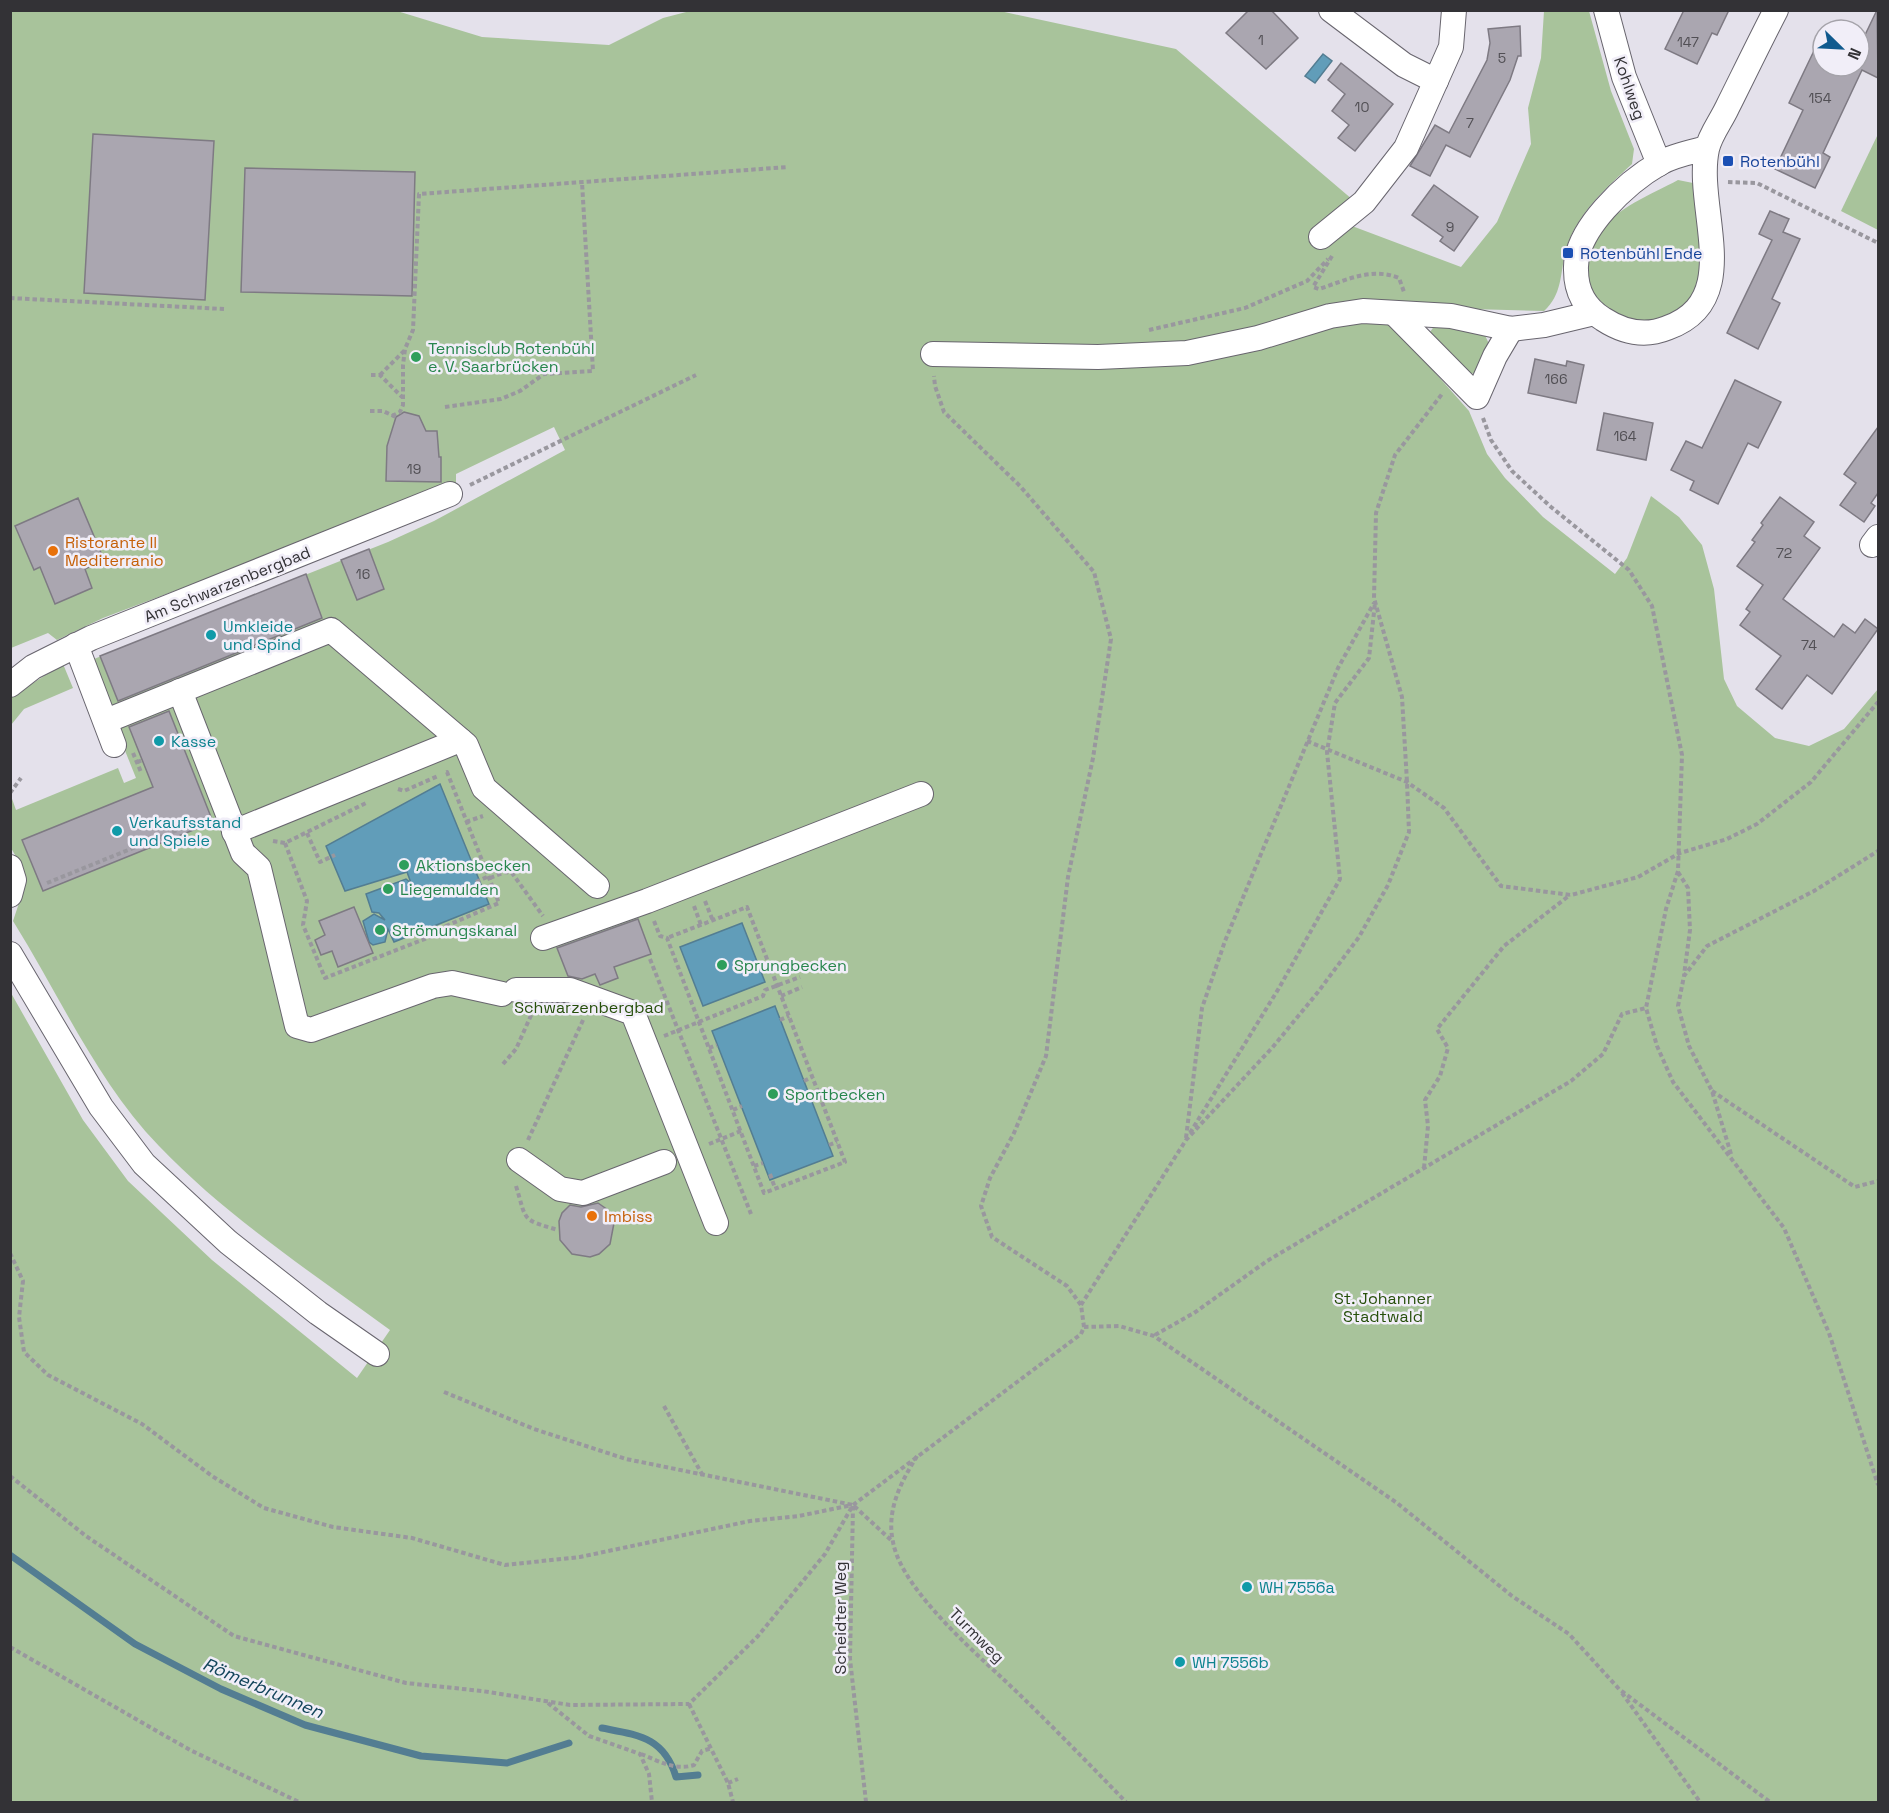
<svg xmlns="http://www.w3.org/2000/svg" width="1889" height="1813" font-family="'Space Grotesk',sans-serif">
<rect width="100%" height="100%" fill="#e4e1eb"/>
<g fill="#a8c39b">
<path d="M11 11H397L482 37 609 45 663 18 690 11H1000L1176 49 1353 200 1352 226 1461 267 1497 222 1531 144 1528 108 1541 58 1544 11H1589L1611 91 1634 149 1632 164C1607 187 1581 210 1568 243 1559 268 1565 292 1544 311L1432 308 1378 316 1415 350 1469 411 1487 454 1505 478 1543 517 1615 574 1627 558 1651 496 1679 517 1702 545 1714 589 1724 679 1737 706 1775 738 1809 746 1844 729 1878 689V1802H11V993L83 1120 128 1181 212 1260 357 1378 390 1330C311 1272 227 1217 159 1146 97 1082 60 996 13 921L23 891 22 867 11 848V796L16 810 118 768 124 783 136 778 89 661 388 542 434 521 565 450 554 427 456 474V484L103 618 57 640 48 633 11 648Z"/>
<path d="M1878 134V230L1841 211Z"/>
<path d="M1678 180 1693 183 1698 193C1699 225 1711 274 1690 302 1654 350 1553 303 1598 234 1615 208 1652 194 1678 180Z"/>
<path d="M1435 325 1484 333 1489 344 1474 373 1471 374 1430 332Z"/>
<path d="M63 664 73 688 24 709 11 725V697Z"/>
</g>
<g fill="#619db9" stroke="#537d92" stroke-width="1.5">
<path d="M1323 54 1332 61 1315 83 1305 76Z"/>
<path d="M440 784 489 904 394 942 388 929 385 942 373 945 369 942 363 921 374 914 385 920 379 913 372 912 366 894 406 879 411 883 407 872 345 891 326 846Z"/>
<path d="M742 923 765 982 703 1006 680 947Z"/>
<path d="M775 1006 833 1156 770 1180 712 1031Z"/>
</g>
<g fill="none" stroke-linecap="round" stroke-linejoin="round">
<g stroke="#537d92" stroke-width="7">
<path d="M10 1555 135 1644 221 1689 305 1725 421 1756 507 1763 569 1743"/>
<path d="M602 1728C638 1735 664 1737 676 1777L698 1775"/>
</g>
</g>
<g fill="#aaa6b0" stroke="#7e7a83" stroke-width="1.5">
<path d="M1249 10H1271L1298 38 1266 69 1226 33Z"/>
<path d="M1684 10H1729L1717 35 1712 33 1697 64 1665 49Z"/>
<path d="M1877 10 1878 78 1862 70 1823 153 1830 157 1815 188 1775 169 1803 110 1789 103 1823 32V66H1859V35L1864 37Z"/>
<path d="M1520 26 1521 56H1518L1510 80 1470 157 1446 145 1430 176 1410 166 1435 125 1449 133 1487 60 1490 43 1488 29Z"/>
<path d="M1341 63 1393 104 1355 151 1338 138 1349 125 1332 111 1345 94 1328 80Z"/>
<path d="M93 134 214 141 205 300 84 293Z"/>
<path d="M245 168 415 172 412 296 241 292Z"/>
<path d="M1434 185 1478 217 1454 251 1440 241 1443 237 1412 215Z"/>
<path d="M1770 211 1789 219 1783 232 1800 239 1772 299 1780 303 1758 349 1727 333 1772 240 1759 234Z"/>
<path d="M1535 359 1566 366 1567 361 1584 365 1576 403 1528 393Z"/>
<path d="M1735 380 1781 402 1758 448 1748 443 1718 504 1690 490 1694 481 1671 470 1686 441 1702 448Z"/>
<path d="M404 412 419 416 426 431H437L439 457H441V482L386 481 387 446 396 417Z"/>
<path d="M1604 413 1653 423 1646 460 1597 450Z"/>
<path d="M1878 427V493L1871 503 1875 506 1864 522 1840 505 1856 483 1844 474Z"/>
<path d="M1780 497 1814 522 1804 536 1820 548 1783 599 1834 637 1843 624 1855 633 1865 619 1878 629 1832 694 1807 675 1782 709 1756 689 1781 656 1740 625 1750 612 1746 609 1763 585 1737 566 1755 542 1752 540 1763 525 1761 523Z"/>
<path d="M78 498 104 560 85 569 92 588 55 604 40 567 34 570 15 526Z"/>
<path d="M369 549 384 589 357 600 341 560Z"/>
<path d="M306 574 322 618 118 701 100 656Z"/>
<path d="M169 711 213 822 43 891 22 840 153 787 129 727Z"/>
<path d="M354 907 373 953 338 967 332 951 321 955 315 940 325 935 319 921Z"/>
<path d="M638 919 651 954 614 967 618 978 600 985 595 974 582 979 568 976 557 948Z"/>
<path d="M598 1203 608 1210 614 1223 610 1244 599 1254 590 1257 572 1254 560 1240 559 1221 562 1213 570 1205 581 1207Z"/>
</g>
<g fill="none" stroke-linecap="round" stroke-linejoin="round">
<defs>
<g id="minor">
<path d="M1331 10 1404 65 1436 81"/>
<path d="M1606 10 1624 77 1659 164"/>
<path d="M1707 148C1691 152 1674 155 1660 163 1627 182 1574 230 1576 270 1576 292 1585 308 1603 319 1623 332 1645 337 1667 328 1746 300 1694 208 1707 149 1710 135 1721 121 1727 108 1743 76 1759 43 1776 10"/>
<path d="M1321 237 1364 202 1406 148 1451 47 1454 10"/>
<path d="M1395 314 1477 397 1495 356 1511 329"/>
<path d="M933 354 1098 357 1187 353 1258 338 1330 316 1363 311 1451 316 1511 329 1544 325 1594 313"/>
<path d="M1872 545 1878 537"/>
<path d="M76 645 114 745"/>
<path d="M10 685 33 667 91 638 450 494"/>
<path d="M180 691 243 853 259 868 297 1026 311 1030 433 986 452 983 502 994"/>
<path d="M106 721 331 630 466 745 484 788 597 886"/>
<path d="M234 832 460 740"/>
<path d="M10 867 14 880 10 895"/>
<path d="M543 938 647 901 921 794"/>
<path d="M10 954 101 1107 144 1164 228 1242 318 1313 377 1354"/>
<path d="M516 990H570L633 1013 716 1223"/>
<path d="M519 1160 560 1189 583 1193 664 1162"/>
</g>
</defs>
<use href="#minor" stroke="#68656e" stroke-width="26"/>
<g stroke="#99979e" stroke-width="4" stroke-dasharray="4.5 3" stroke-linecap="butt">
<path d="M1728 182 1757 183 1878 243"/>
<path d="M1332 256 1313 287 1319 289C1346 280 1372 267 1399 278L1404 292"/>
<path d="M10 298 224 309"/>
<path d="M1149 330 1245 308 1307 281 1328 259"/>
<path d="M371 375H380L402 397"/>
<path d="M380 375 405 350"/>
<path d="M445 407 501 399 520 391 544 374 593 371 582 182"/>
<path d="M370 411H383L396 417"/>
<path d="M392 416 400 412 403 405V365L405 349 413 330 419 194 788 167"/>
<path d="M1483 418 1491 440 1512 471 1551 507 1629 570 1652 606 1682 755 1678 871 1666 909 1646 1008 1657 1046 1673 1082 1784 1228 1829 1333 1878 1485"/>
<path d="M10 463H12"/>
<path d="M470 485 696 375"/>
<path d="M1307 741 1407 782 1444 808 1501 886 1571 895 1638 877 1680 853 1727 839 1757 824 1811 782 1878 702"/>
<path d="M133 753 141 772"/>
<path d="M137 762 143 760"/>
<path d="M398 789 404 791 438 776"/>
<path d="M10 793 21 778"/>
<path d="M466 822 483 816"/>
<path d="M307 833 320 862 335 855"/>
<path d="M273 841 285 843 366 803"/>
<path d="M285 843 307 901 303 925 325 978 445 931 446 926 499 903 447 772 445 773"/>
<path d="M1678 872 1688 888 1690 930 1684 975"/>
<path d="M490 878 505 872 512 873 543 916"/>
<path d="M476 882 489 876"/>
<path d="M47 883 207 818"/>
<path d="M705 901 713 921"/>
<path d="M694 906 701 925"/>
<path d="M654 921 660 936 667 938 764 1193 845 1162 747 907 667 938"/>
<path d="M650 959 751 1214"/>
<path d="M781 996 802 987"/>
<path d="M780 1020 789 1016"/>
<path d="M664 1036 763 996 765 990 800 977"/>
<path d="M709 1048 717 1045"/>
<path d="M503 1064 516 1049 533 1011"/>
<path d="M804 1081 812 1077"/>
<path d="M1712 1091 1855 1187 1878 1181"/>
<path d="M733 1110 742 1106"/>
<path d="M1190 1133 1279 988 1340 879 1327 752 1335 703 1369 658 1375 603"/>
<path d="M1186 1138 1202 1008 1225 941 1338 668 1374 603"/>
<path d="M528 1140 584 1018"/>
<path d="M709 1144 741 1131"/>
<path d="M829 1145 837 1142"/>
<path d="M1731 1154 1712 1091 1689 1046 1678 1006 1684 976 1707 946 1814 891 1878 851"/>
<path d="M754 1166 763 1163"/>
<path d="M1424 1168 1428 1126 1425 1100 1440 1076 1448 1048 1437 1029 1504 946 1570 895"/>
<path d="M770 1174 775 1188"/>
<path d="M516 1186C527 1221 520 1219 558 1230"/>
<path d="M10 1253 23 1281 19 1317 24 1352 48 1375 142 1424 212 1476 264 1508 333 1527 412 1538 505 1565 580 1557 750 1521 799 1516 852 1505"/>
<path d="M1081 1305 1186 1140 1272 1048 1318 992 1359 937 1388 885 1409 832 1407 782 1402 697 1374 598 1376 513 1395 455 1442 394"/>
<path d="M1084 1327 1119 1326 1154 1336 1397 1503 1512 1596 1569 1634 1619 1689 1770 1802"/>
<path d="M1155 1335 1194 1313 1267 1261 1571 1081 1603 1054 1622 1014 1646 1008"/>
<path d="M444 1392 534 1429 626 1459 853 1505 892 1541"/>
<path d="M664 1406 703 1476"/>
<path d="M917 1456C901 1482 886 1510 893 1542 902 1592 983 1659 1020 1695 1056 1730 1091 1766 1126 1802"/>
<path d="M10 1476 86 1536 234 1636 406 1683 482 1691 570 1705 689 1704 758 1636 825 1554 853 1505 1081 1334 1084 1327 1081 1305 1067 1286 992 1237 981 1206 990 1178 1014 1133 1046 1056 1068 877 1093 758 1111 639 1094 572 1020 486 944 412 935 386 934 376"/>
<path d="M853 1506 850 1659 866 1802"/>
<path d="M10 1647 190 1750 299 1802"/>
<path d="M1622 1693 1700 1802"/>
<path d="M548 1703 589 1736 640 1754 649 1774 652 1802"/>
<path d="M689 1704 728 1783 733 1802"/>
<path d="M641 1754C659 1761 675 1771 694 1765L702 1751 712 1748"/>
<path d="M728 1783 738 1779"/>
</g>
<use href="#minor" stroke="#fff" stroke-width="24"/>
</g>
<g fill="#1a4fb4" stroke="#f1eef8" stroke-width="2">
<rect x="1722" y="155" width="12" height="12" rx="3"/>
<rect x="1562" y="247" width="12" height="12" rx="3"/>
</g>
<g fill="#2e9e5b" stroke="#f1eef8" stroke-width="2">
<circle cx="416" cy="357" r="6"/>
<circle cx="404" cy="865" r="6"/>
<circle cx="388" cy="889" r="6"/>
<circle cx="380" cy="930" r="6"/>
<circle cx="722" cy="965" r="6"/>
<circle cx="773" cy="1094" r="6"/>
</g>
<g fill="#e8710a" stroke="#f1eef8" stroke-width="2">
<circle cx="53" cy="551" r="6"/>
<circle cx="592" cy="1216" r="6"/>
</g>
<g fill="#0f9aa8" stroke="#f1eef8" stroke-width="2">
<circle cx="211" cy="635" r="6"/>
<circle cx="159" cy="741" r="6"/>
<circle cx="117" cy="831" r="6"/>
<circle cx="1247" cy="1587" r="6"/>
<circle cx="1180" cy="1662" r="6"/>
</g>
<g text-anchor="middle" stroke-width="5" stroke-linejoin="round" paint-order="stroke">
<g font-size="14" fill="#514f54">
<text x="1261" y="45">1</text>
<text x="1688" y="47">147</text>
<text x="1502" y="63">5</text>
<text x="1820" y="103">154</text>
<text x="1362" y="112">10</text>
<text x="1470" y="128">7</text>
<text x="1450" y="232">9</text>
<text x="1556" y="384">166</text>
<text x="1625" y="441">164</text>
<text x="414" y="474">19</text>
<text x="1784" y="558">72</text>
<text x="363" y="579">16</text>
<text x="1809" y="650">74</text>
</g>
<g font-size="16" fill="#333236" stroke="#f1eef8">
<text transform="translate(1630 88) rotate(71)" y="6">Kohlweg</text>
<text transform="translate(227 584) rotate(-22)" y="6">Am Schwarzenbergbad</text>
<text transform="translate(840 1618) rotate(-90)" y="6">Scheidter Weg</text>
<text transform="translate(977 1635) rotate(45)" y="6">Turmweg</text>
</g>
<g font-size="16" fill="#164399" stroke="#f1eef8" text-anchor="start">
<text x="1740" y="167">Rotenbühl</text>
<text x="1580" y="259">Rotenbühl Ende</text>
</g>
<g font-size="16" fill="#27864d" stroke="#f1eef8" text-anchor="start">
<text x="428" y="354">Tennisclub Rotenbühl<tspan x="428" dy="18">e. V. Saarbrücken</tspan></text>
<text x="416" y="871">Aktionsbecken</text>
<text x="400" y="895">Liegemulden</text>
<text x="392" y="936">Strömungskanal</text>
<text x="734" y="971">Sprungbecken</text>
<text x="785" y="1100">Sportbecken</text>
</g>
<g font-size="16" fill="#c56008" stroke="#f1eef8" text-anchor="start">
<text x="65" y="548">Ristorante Il<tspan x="65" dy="18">Mediterranio</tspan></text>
<text x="604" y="1222">Imbiss</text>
</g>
<g font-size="16" fill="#0d838f" stroke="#f1eef8" text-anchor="start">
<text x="223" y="632">Umkleide<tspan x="223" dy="18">und Spind</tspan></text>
<text x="171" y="747">Kasse</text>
<text x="129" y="828">Verkaufsstand<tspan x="129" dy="18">und Spiele</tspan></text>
<text x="1259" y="1593">WH 7556a</text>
<text x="1192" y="1668">WH 7556b</text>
</g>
<g font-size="16" fill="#264f0a" stroke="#f1eef8">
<text x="589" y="1013">Schwarzenbergbad</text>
<text x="1383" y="1304">St. Johanner<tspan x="1383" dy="18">Stadtwald</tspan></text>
</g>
<g font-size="18" font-style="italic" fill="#13455b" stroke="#f1eef8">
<text transform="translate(263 1688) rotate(23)" y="6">Römerbrunnen</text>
</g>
</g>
<rect width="1889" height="1813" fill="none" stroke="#333236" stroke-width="24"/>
<g transform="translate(1841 48) rotate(114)"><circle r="28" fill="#f1eef8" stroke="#a5a3aa" stroke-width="1.5"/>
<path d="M0-4.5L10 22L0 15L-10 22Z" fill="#105a8e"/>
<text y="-9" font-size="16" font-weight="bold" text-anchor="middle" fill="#333236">N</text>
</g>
</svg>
